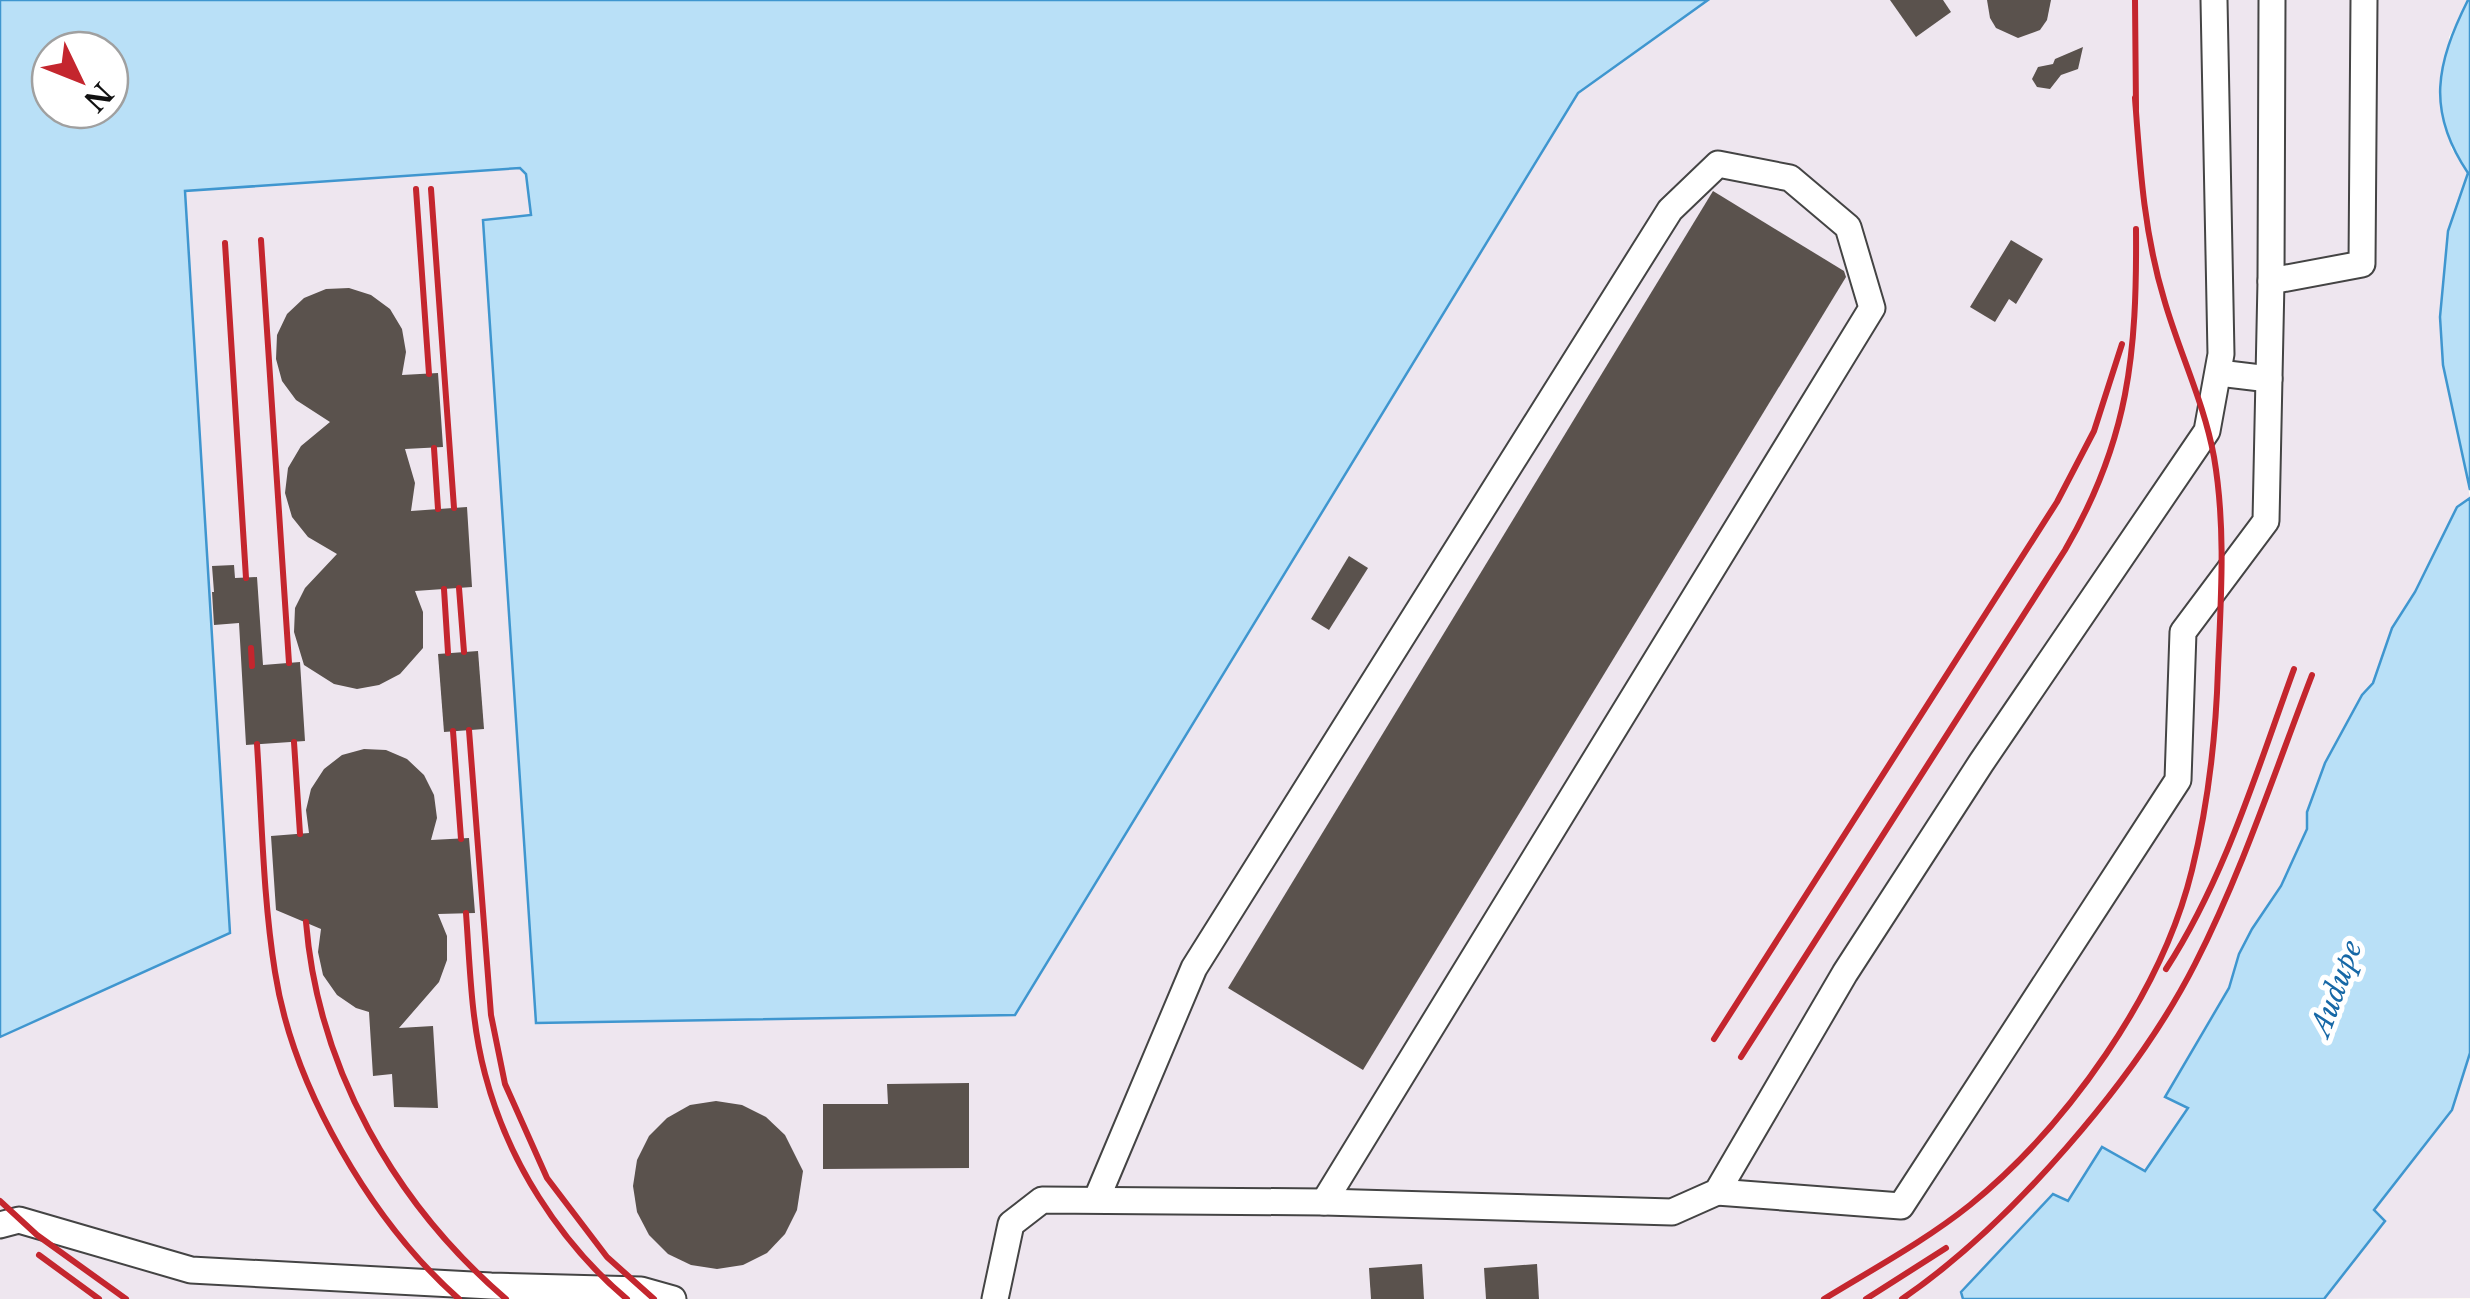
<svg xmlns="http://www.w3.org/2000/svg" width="2470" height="1299" font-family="'Libre Baskerville',serif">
<rect width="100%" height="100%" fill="#fffdf5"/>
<g fill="#eee6ef">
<path d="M1708 0H2469L2449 37 2451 148 2469 173 2448 231 2459 436 2470 498 2457 507 2415 592 2392 628 2373 683 2362 695 2325 763 2307 812V829L2281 886 2252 929 2239 954 2229 988 2166 1097 2188 1108 2145 1171 2102 1147 2068 1201 1962 1292 1963 1299H0V1037L230 932 185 191 521 168 526 174 531 216 483 221 536 1023 1209 697 1578 93Z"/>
<path d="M2470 1053V1298L2324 1299 2385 1222 2374 1211 2452 1110Z"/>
</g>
<g fill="#b9e0f7" stroke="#3f96cf" stroke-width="2.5" fill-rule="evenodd">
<path d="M0 0H1708L1578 93 1015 1015 536 1023 483 220 531 215 526 174 520 168 185 191 230 933 0 1037ZM50 50H110V110H50Z"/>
<path d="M2468 0H2470V490L2443 365 2440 317 2448 231 2468 173C2426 111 2436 64 2468 0Z"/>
<path d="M2470 498V1053L2452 1110 2374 1210 2385 1221 2324 1299H1963L1961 1292 2053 1194 2068 1201 2102 1147 2145 1171 2188 1108 2165 1097 2229 988 2239 954 2252 929 2281 886 2307 829V812L2325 763 2362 695 2373 683 2392 628 2415 592 2457 507Z"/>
</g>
<g fill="#5a524d">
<path d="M1890 0H1943L1951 12 1916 37Z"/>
<path d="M1987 0H2051L2047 20 2040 30 2018 38 1996 28 1990 18Z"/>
<path d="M2083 47 2078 69 2061 75 2050 89 2037 87 2032 79 2038 67 2053 64 2055 59Z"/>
<path d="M1713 191 1844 271 1846 277 1363 1070 1228 988Z"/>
<path d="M2011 240 2043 259 2016 304 2009 299 1995 322 1970 307Z"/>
<path d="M349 288 371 295 390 309 402 329 406 352 402 375 438 373 443 447 405 449 415 483 411 511 467 507 472 587 415 591 423 612V648L400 674 379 685 357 689 334 684 304 665 294 632 295 608 305 588 337 554 308 537 292 517 285 493 288 468 301 446 330 422 296 400 282 381 276 359 277 335 287 314 304 298 326 289Z"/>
<path d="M1349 556 1368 568 1329 630 1311 619Z"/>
<path d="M234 565 235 578 257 577 263 665 300 662 305 741 246 745 239 623 214 625 212 592H214L212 566Z"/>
<path d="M478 651 484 729 444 732 438 654Z"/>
<path d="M364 749 386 750 407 759 424 775 434 795 437 818 431 840 469 838 475 913 438 914 447 936V960L439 982 399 1028 433 1026 438 1108 394 1107 392 1074 373 1076 369 1012 356 1008 337 995 323 975 318 952 321 929 276 910 271 836 309 833 306 810 311 789 324 769 342 755Z"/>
<path d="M969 1083V1168L823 1169V1104H888L887 1084Z"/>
<path d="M716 1101 742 1105 766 1117 785 1135 803 1171 797 1210 785 1234 767 1253 743 1265 717 1269 691 1265 668 1254 649 1235 637 1212 633 1186 637 1160 649 1136 667 1118 690 1105Z"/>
<path d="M1422 1264 1424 1299H1371L1369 1268Z"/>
<path d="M1537 1264 1539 1299H1486L1484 1268Z"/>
</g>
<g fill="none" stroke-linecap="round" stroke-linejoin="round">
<defs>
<g id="minor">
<path d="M2271 281 2362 264 2364 0"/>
<path d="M2219 373 2269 379"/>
<path d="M1717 1192 1901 1206 2178 780 2183 632 2266 521 2271 281 2272 0"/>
<path d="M1097 1198 1194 968 1670 210 1718 164 1790 178 1848 227 1872 308 1324 1202"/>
<path d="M0 1225 19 1220 191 1270 491 1286 641 1290 673 1299"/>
<path d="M995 1299 1011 1224 1042 1200 1324 1202 1672 1212 1717 1192 1845 973 1981 763 2207 431 2221 354 2214 0"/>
</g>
</defs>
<use href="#minor" stroke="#444" stroke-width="29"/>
<use href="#minor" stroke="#fff" stroke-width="25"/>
<g stroke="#c4262e" stroke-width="6">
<path d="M2135 0 2136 109"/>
<path d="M416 189 429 374"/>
<path d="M431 189 454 508"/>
<path d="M261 240 289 663"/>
<path d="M225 243 246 578"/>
<path d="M434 448 438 509"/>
<path d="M459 588 464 652"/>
<path d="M444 589 448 653"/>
<path d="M251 648 252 666"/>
<path d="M469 730 491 1015 505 1084 547 1178 607 1257 654 1299"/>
<path d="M453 731 461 839"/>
<path d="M294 742 300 834"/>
<path d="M257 744C262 820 263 897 275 972 293 1088 372 1222 459 1299"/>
<path d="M466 913C470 967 471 1022 485 1074 507 1159 559 1242 627 1299"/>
<path d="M306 922C318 1069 395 1204 506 1299"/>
<path d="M2166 969C2225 878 2257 770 2294 669"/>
<path d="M1714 1039 2057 502 2094 431 2122 344"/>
<path d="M1741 1057 2065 550C2129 440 2137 354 2136 229"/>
<path d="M0 1201 37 1235 126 1299"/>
<path d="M39 1255 99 1299"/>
<path d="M1824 1299C1873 1269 1925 1241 1970 1205 2067 1126 2162 993 2192 870 2208 805 2216 735 2218 668 2221 597 2226 527 2214 457 2204 402 2179 352 2164 299 2144 233 2140 167 2135 98"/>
<path d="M1866 1299 1946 1248"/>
<path d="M1902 1299C2009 1226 2136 1080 2195 964 2242 872 2275 771 2312 675"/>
</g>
</g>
<g text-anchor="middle" stroke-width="10" stroke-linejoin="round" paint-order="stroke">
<g font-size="28" font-style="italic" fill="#1768a6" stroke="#fff">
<text transform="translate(2336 988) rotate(-70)" y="10">Audupe</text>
</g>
</g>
<g transform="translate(80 80) rotate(133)"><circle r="48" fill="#ffffff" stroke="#a0a0a0" stroke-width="2.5"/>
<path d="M0-8L18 38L0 25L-18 38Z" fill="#c4262e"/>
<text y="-15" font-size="28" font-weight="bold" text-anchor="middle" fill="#111111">N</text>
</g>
</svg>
